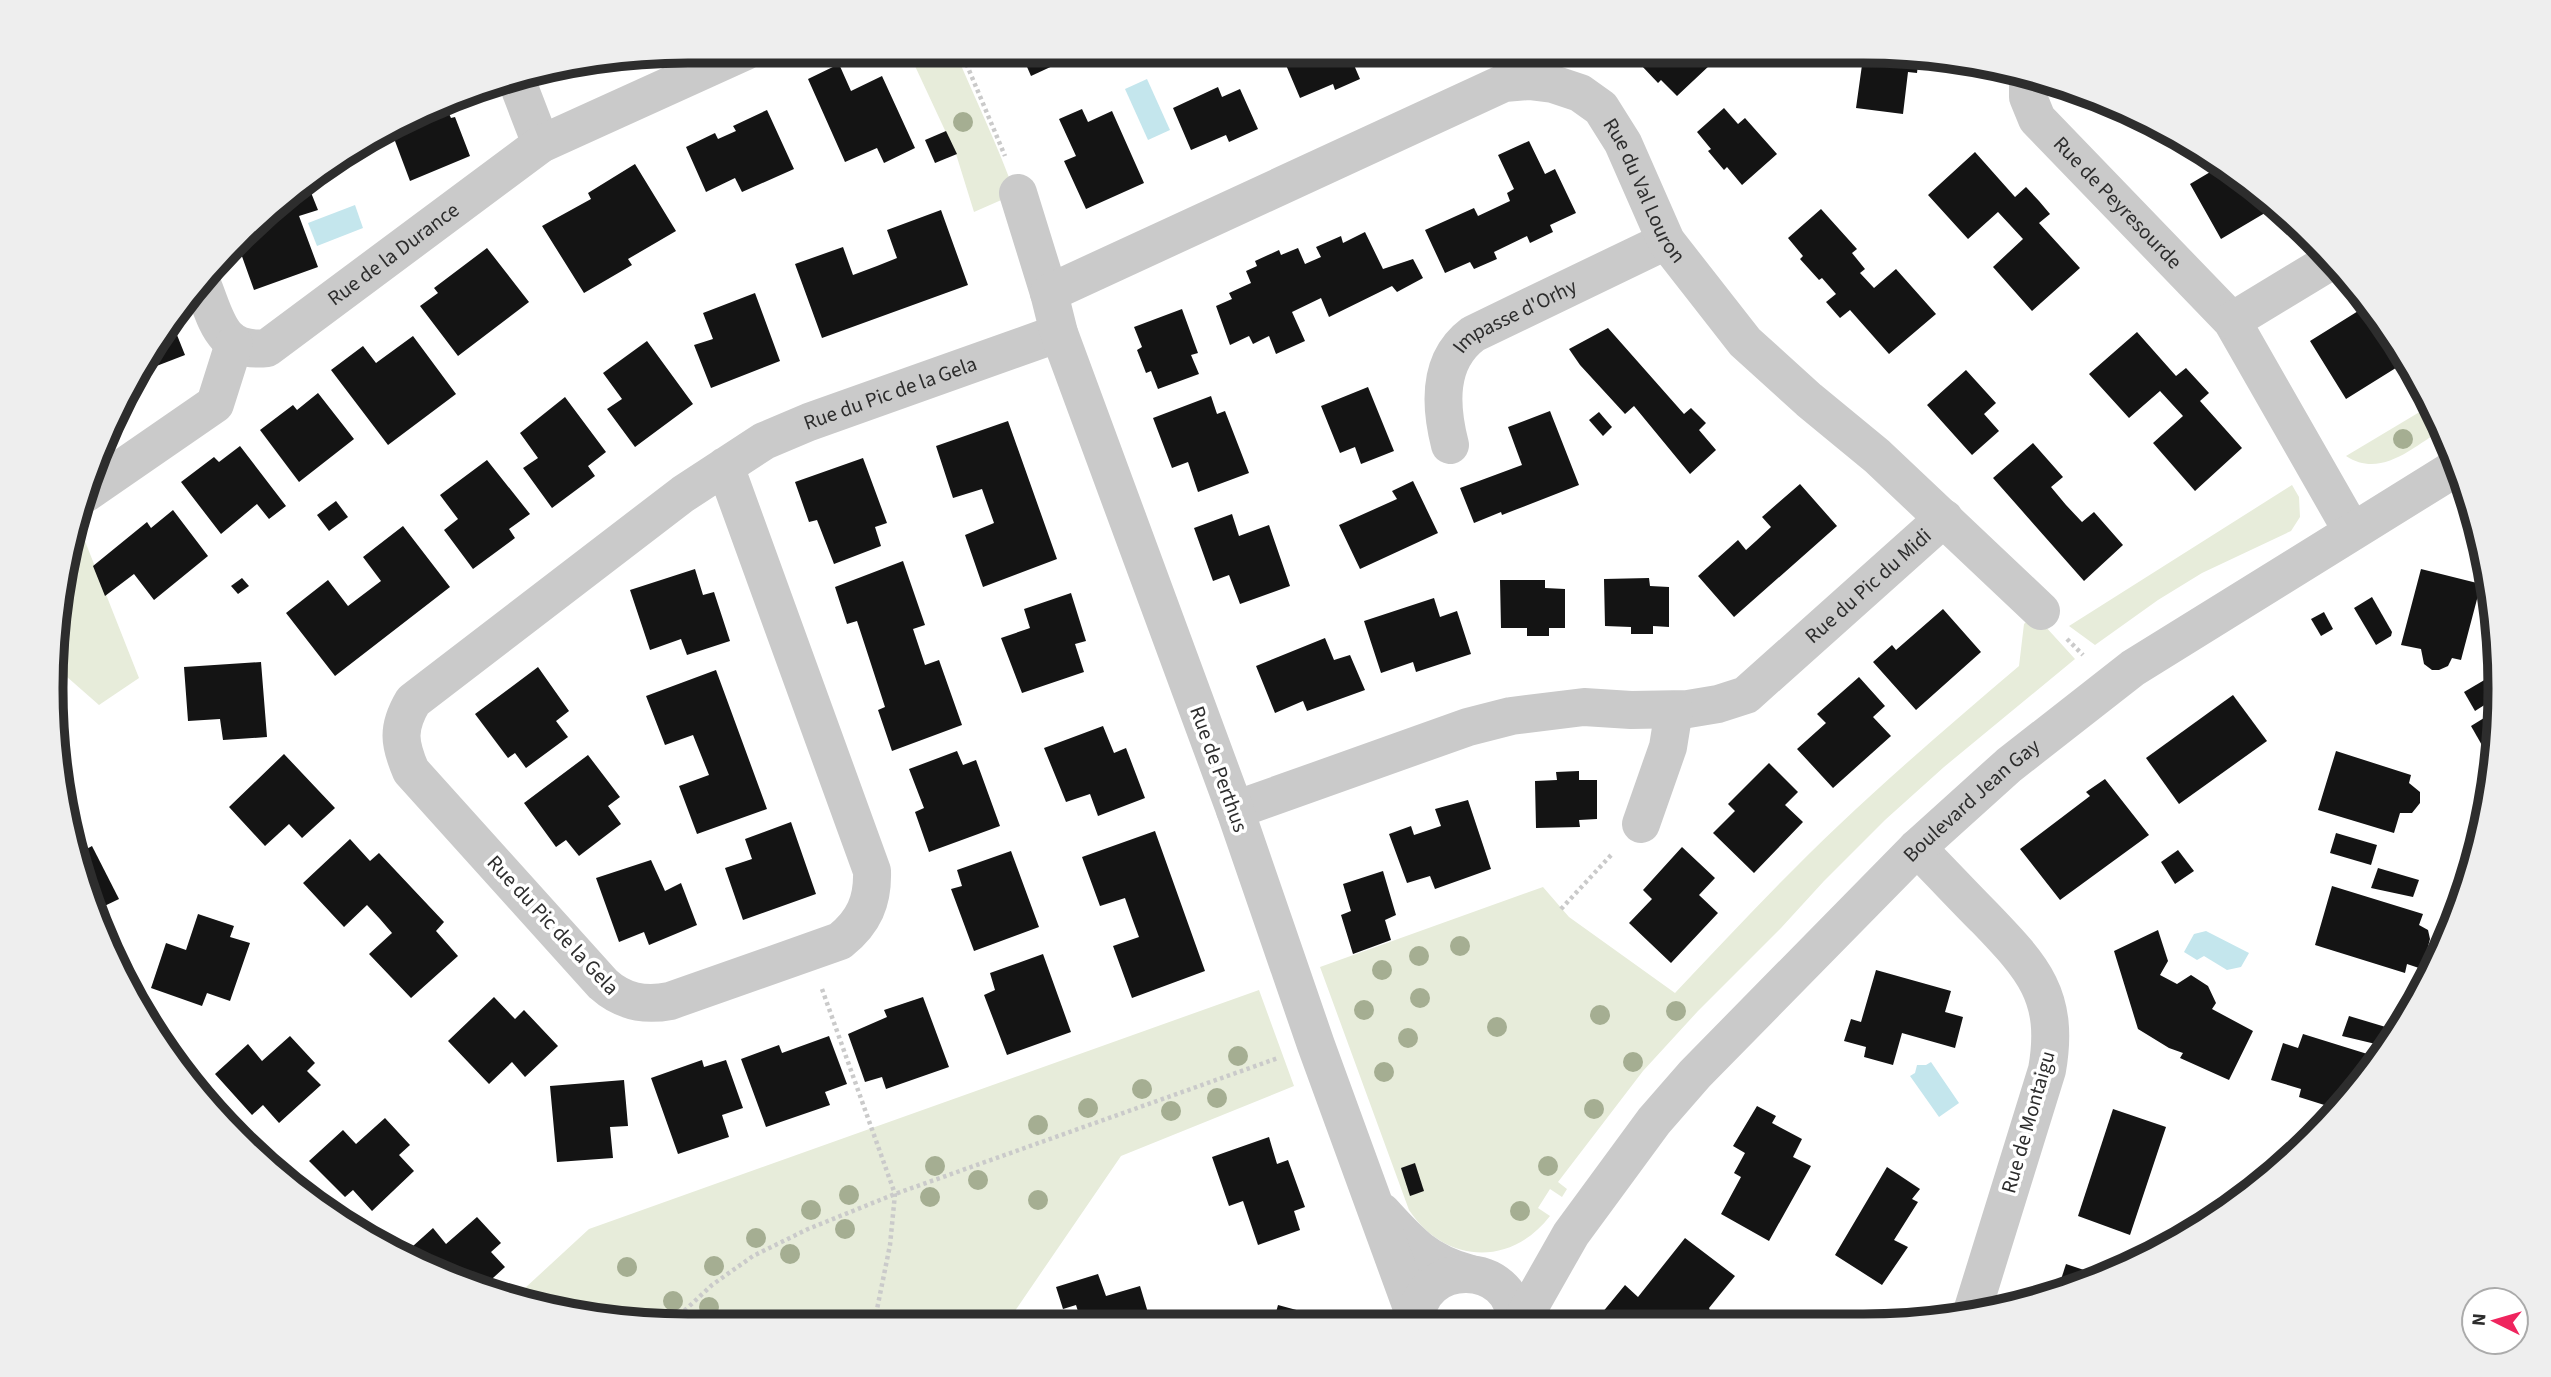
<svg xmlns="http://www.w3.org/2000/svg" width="2551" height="1377" font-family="'Source Sans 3',sans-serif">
<rect width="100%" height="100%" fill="#fff"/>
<g fill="#e7ecda">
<path d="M908 51H955C975 99 998 145 1015 194L974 212 956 154Z"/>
<path d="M2433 404 2443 429C2413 447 2381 479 2346 456Z"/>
<path d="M2292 485 2299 497 2300 517 2291 531 2202 573 2158 600 2095 645 2069 626Z"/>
<path d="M82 503 91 517 79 526 139 678 99 705 58 669 72 524Z"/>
<path d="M2034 614 2075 659 1944 767 1885 820 1824 881 1781 928 1698 1011 1643 1071 1558 1182 1567 1189 1562 1197 1550 1189 1538 1208 1550 1216C1510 1268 1444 1263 1409 1210L1320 967 1543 887 1569 917 1675 993C1729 936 1782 879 1839 825 1897 770 1958 718 2019 666L2024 624Z"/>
<path d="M1259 990 1294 1086 1121 1156 1006 1324 647 1325 523 1304 512 1300 589 1229Z"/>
</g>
<g fill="#c4e6ed">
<path d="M1147 79 1170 130 1148 140 1125 89Z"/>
<path d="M355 205 363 228 317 246 308 223Z"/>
<path d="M2206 931 2249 953 2241 967 2227 970 2204 956 2197 960 2184 952 2194 934Z"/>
<path d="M1931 1062 1959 1103 1939 1117 1910 1076 1915 1073 1917 1065H1926Z"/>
</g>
<g fill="#141414">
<path d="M1020 51H1085L1031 76Z"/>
<path d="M1280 51H1348L1360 79 1335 90 1333 84 1300 98Z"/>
<path d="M1635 52H1698L1710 65 1677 96 1661 80 1658 83 1641 65 1644 62Z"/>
<path d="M1884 52 1919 55 1917 73 1908 72 1903 114 1856 108 1862 65 1882 67Z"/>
<path d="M839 64 851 91 882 76 915 148 884 163 877 148 845 162 808 79Z"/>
<path d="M1218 87 1222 97 1240 89 1258 129 1229 142 1226 135 1191 150 1173 108Z"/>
<path d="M445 105 451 118 455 117 470 156 410 181 392 133Z"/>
<path d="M1724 108 1738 124 1745 118 1777 154 1742 185 1727 167 1724 170 1708 151 1711 149 1697 132Z"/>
<path d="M1082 109 1088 122 1112 111 1144 183 1086 209 1064 161 1076 156 1059 119Z"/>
<path d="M767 110 794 169 742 192 735 178 706 192 686 147 715 133 718 139 736 131 733 126Z"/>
<path d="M946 131 957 154 935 163 925 140Z"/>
<path d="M1529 141 1545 174 1555 169 1576 213 1550 225 1553 232 1530 243 1527 236 1494 252 1497 259 1474 269 1470 262 1445 273 1425 230 1474 208 1478 216 1510 201 1507 193 1514 189 1498 155Z"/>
<path d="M1975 152 2015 197 2026 187 2039 201 2050 214 2039 223 2080 268 2032 311 1993 267 2023 239 1998 212 1968 239 1928 195Z"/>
<path d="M635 164 676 231 628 259 632 265 584 293 542 226 591 199 588 193Z"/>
<path d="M2222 165 2283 209 2288 215 2283 218 2275 207 2221 239 2190 184Z"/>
<path d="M306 180 318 210 299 216 318 267 254 290 239 248 300 183Z"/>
<path d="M1821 209 1857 249 1852 253 1865 269 1860 273 1874 288 1896 269 1936 314 1889 354 1850 310 1840 318 1826 302 1836 294 1822 278 1819 280 1800 259 1803 256 1788 238Z"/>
<path d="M941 210 968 285 822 338 795 264 843 247 853 275 877 266 897 258 887 230Z"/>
<path d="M1365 232 1383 269 1413 259 1423 278 1397 292 1392 286 1329 317 1321 298 1292 312 1305 341 1276 354 1269 336 1253 344 1249 336 1230 345 1216 306 1232 299 1229 293 1251 283 1246 271 1257 266 1255 261 1279 250 1281 255 1298 248 1305 264 1321 257 1316 247 1341 236 1343 243Z"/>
<path d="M487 248 529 302 458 356 420 306 438 293 434 288Z"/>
<path d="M755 293 780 361 711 388 694 345 713 339 703 313Z"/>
<path d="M2363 308 2369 318 2376 313 2398 348 2390 352 2399 366 2346 399 2310 341Z"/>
<path d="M1182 309 1198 353 1191 355 1199 374 1158 389 1151 371 1146 373 1137 350 1142 347 1134 327Z"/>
<path d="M171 320 185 355 141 372 158 335Z"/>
<path d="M1608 328 1684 414 1691 408 1706 423 1699 430 1716 450 1690 474 1634 406 1625 414 1580 365 1569 349Z"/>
<path d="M2137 332 2176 376 2186 368 2209 393 2200 401 2242 448 2195 491 2153 443 2183 416 2160 391 2129 418 2089 374Z"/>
<path d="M413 336 456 394 388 445 331 370 363 346 376 363Z"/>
<path d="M647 341 693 404 635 447 607 409 622 399 603 373Z"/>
<path d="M1966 370 1996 403 1984 414 1999 431 1972 455 1927 405Z"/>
<path d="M1368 387 1394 451 1361 464 1355 447 1340 453 1321 406Z"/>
<path d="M318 393 354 439 299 482 260 430 293 405 297 410Z"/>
<path d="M1211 396 1217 414 1225 411 1249 473 1198 492 1188 462 1172 468 1153 418Z"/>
<path d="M565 397 606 452 588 466 595 476 552 508 523 468 538 458 520 433Z"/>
<path d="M1550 411 1579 485 1502 515 1501 512 1474 523 1460 488 1522 465 1508 427Z"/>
<path d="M1599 412 1612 427 1603 436 1589 420Z"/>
<path d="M1008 421 1057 559 983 587 965 535 994 523 982 489 953 498 936 446Z"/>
<path d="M2033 443 2063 477 2051 487 2066 505 2082 522 2094 512 2123 545 2084 581 1993 478Z"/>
<path d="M240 446 286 506 269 519 257 504 221 534 181 482 214 457 219 462Z"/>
<path d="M863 458 887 523 875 527 881 546 834 564 817 520 809 522 795 482Z"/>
<path d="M487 460 530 514 509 529 515 538 473 569 444 530 458 519 440 495Z"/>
<path d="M1413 481 1438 533 1360 569 1339 525 1397 499 1392 491Z"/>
<path d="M1800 484 1837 526 1734 617 1698 576 1738 540 1746 550 1756 541 1771 527 1762 517Z"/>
<path d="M336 501 348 517 329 531 317 515Z"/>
<path d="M173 510 208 556 154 600 134 574 105 596 93 566 147 522 151 528Z"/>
<path d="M1232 514 1239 536 1269 525 1290 586 1240 604 1229 575 1213 581 1194 528Z"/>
<path d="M403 526 450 587 335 676 286 613 328 580 348 606 381 581 363 557Z"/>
<path d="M903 561 925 625 913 629 925 665 939 660 962 725 892 751 878 710 885 707 857 621 847 624 835 587Z"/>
<path d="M695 569 703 595 714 592 730 641 687 655 681 639 650 650 630 590Z"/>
<path d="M2421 569 2481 584 2461 660 2452 658 2448 666 2439 670H2432L2424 664 2421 649 2401 645Z"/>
<path d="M242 578 249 586 238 594 231 586Z"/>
<path d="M1649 578 1650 586 1669 587V627L1653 626V634H1631V627L1605 626 1604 579Z"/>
<path d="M1500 580H1545V588L1565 589V628H1549V636H1527V628H1501Z"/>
<path d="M1071 593 1086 641 1075 644 1084 672 1022 693 1001 638 1030 628 1024 609Z"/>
<path d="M2372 597 2392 632 2391 636 2376 645 2354 608Z"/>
<path d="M1434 598 1440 617 1457 611 1471 654 1416 672 1413 662 1381 673 1364 621Z"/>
<path d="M1943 609 1981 652 1916 710 1873 662 1892 645 1896 650Z"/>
<path d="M2324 612 2333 629 2321 636 2311 619Z"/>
<path d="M1325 638 1334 660 1350 655 1365 690 1307 711 1303 701 1275 713 1256 666Z"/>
<path d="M261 662 267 737 223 740 220 719 188 721 184 667Z"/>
<path d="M538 667 569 711 556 721 568 737 526 768 515 753 508 758 475 714Z"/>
<path d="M716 670 767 809 697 834 679 786 709 775 693 735 665 745 646 696Z"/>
<path d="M2498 672 2497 697 2475 711 2464 692Z"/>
<path d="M1859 677 1885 706 1873 717 1891 736 1833 788 1797 749 1826 723 1817 714Z"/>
<path d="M2233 695 2267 741 2179 804 2146 758Z"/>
<path d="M2497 710V711L2495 768 2471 726Z"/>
<path d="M1103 726 1114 753 1126 748 1145 798 1098 816 1090 794 1066 802 1044 748Z"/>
<path d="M957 751 963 765 976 760 1000 826 929 852 915 812 924 808 909 769Z"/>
<path d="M2336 751 2411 775 2409 783 2420 792V803L2412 813H2400L2394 833 2318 810Z"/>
<path d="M284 754 335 808 302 838 289 824 265 846 229 807Z"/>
<path d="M588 755 620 797 608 806 621 824 579 856 566 840 556 847 524 803Z"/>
<path d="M1769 763 1798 792 1785 805 1803 822 1754 873 1713 833 1735 811 1728 804Z"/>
<path d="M1579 771V780H1597V819L1579 820 1580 827 1536 828 1535 781 1557 780 1556 772Z"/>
<path d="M2105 779 2149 835 2060 900 2020 849 2090 796 2086 792Z"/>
<path d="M1468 800 1491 869 1435 889 1430 876 1407 883 1389 834 1411 826 1414 835 1441 826 1435 809Z"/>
<path d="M791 822 816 894 743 920 725 868 752 859 745 839Z"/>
<path d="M1155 831 1205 971 1132 998 1113 946 1139 937 1132 918 1125 898 1100 906 1082 857Z"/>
<path d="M2336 833 2377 845 2371 865 2330 853Z"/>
<path d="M350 839 370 861 379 853 444 922 436 931 458 956 411 998 369 954 392 933 380 919 367 905 344 927 303 883Z"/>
<path d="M92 846 119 899 94 911 81 852Z"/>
<path d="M1682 847 1715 878 1699 895 1718 913 1671 963 1629 923 1652 899 1643 890Z"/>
<path d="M2178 850 2194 871 2175 884 2161 862Z"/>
<path d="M1011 851 1039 927 974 951 951 889 962 886 957 870Z"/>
<path d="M651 860 665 891 681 883 697 925 649 945 644 932 619 942 596 878Z"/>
<path d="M2378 868 2419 880 2413 897 2371 888Z"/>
<path d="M1383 871 1396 915 1385 920 1391 940 1353 954 1341 915 1351 911 1343 884Z"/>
<path d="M2332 886 2423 914 2419 925 2428 930 2430 939 2422 969 2407 964 2405 973 2315 945Z"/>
<path d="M198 914 234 926 230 937 250 943 230 1001 207 993 202 1006 151 988 166 943 186 950Z"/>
<path d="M2158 930 2168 961 2160 975 2177 984 2191 975 2208 986 2216 1003 2212 1009 2253 1031 2229 1080 2180 1058 2183 1053 2169 1048 2138 1029 2114 951Z"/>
<path d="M1043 954 1071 1032 1007 1055 984 995 995 990 990 973Z"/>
<path d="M1876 970 1951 991 1945 1012 1963 1017 1955 1048 1902 1033 1893 1065 1864 1057 1866 1047 1844 1041 1851 1019 1861 1022Z"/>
<path d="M494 997 515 1019 524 1010 558 1046 525 1077 512 1062 489 1084 448 1041Z"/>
<path d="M923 997 949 1067 886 1089 882 1077 865 1082 848 1034 887 1017 884 1010Z"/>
<path d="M2349 1016 2389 1028 2384 1046 2342 1036Z"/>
<path d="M2303 1034 2377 1057 2337 1109 2299 1097 2301 1089 2271 1080 2283 1043 2298 1048Z"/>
<path d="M290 1036 315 1063 307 1071 321 1085 279 1123 263 1105 252 1115 215 1074 248 1044 262 1061Z"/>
<path d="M829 1036 847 1084 825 1092 830 1105 766 1127 741 1059 779 1045 782 1053Z"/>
<path d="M702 1060 704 1067 726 1060 743 1108 722 1115 729 1137 678 1154 651 1078Z"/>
<path d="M624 1080 628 1126 610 1127 613 1158 557 1162 550 1086Z"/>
<path d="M1757 1106 1776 1116 1772 1123 1802 1139 1793 1157 1811 1166 1769 1241 1721 1214 1741 1177 1734 1173 1745 1153 1733 1146Z"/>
<path d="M2113 1109 2166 1127 2130 1235 2078 1216Z"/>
<path d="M385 1118 410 1145 399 1155 414 1171 372 1211 353 1190 345 1197 309 1161 343 1130 356 1144Z"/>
<path d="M1269 1137 1277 1164 1288 1160 1305 1207 1294 1211 1300 1230 1258 1245 1243 1201 1229 1206 1212 1157Z"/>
<path d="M1415 1163 1424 1191 1410 1196 1401 1168Z"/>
<path d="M1887 1167 1920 1189 1912 1199 1918 1202 1894 1240 1908 1247 1882 1285 1835 1255Z"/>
<path d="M477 1217 501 1243 491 1252 505 1267 482 1288 403 1255 433 1228 446 1244Z"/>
<path d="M1685 1238 1735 1276 1709 1308 1713 1317 1709 1322H1600L1597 1319 1625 1285 1638 1297Z"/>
<path d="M2066 1264 2102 1276 2068 1292 2056 1295Z"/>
<path d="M1098 1274 1106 1296 1140 1286 1149 1316 1143 1318 1144 1323 1082 1324 1076 1305 1063 1309 1056 1287Z"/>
<path d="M1278 1305 1315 1315 1313 1323H1273Z"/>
</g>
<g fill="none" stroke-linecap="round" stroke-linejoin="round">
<g stroke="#cacaca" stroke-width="4.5" stroke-dasharray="3.5 3.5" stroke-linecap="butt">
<path d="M961 51 1005 156"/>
<path d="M2067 639 2083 655"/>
<path d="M1561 909 1613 853"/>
<path d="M822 989 895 1194 890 1245 874 1324"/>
<path d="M669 1325 712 1285 753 1256 808 1229 895 1194 1278 1058"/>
</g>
<g stroke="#cacaca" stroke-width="38">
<path id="s1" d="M2028 73V97L2037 119 2232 321 2352 531"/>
<path d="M516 79 541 144"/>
<path d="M1018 193 1049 293"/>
<path id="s2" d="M203 286C217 321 221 353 267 348L541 144 746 51"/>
<path d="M2232 321 2331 261"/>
<path id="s3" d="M1450 445C1440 406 1437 361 1473 334L1666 241"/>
<path id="s4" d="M725 466 872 871C873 901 864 922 840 941L670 1001C644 1006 623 1002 603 984L411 771C399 743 397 728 413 701L683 494 764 441 809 422 1059 333"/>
<path d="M86 493 215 404 234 344"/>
<path id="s5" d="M1235 810 1468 727 1511 716 1584 707 1631 710 1688 709 1718 704 1746 695 1944 518"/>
<path d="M1641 824 1668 747 1674 710"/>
<path d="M1917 848C1940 871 1962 895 1985 918 2033 968 2060 996 2047 1070L1971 1315"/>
<path d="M1382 1212C1410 1243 1427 1262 1468 1273"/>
<path id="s6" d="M1416 1319 1316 1045 1235 810 1059 333 1049 293 1504 83 1529 81 1553 84 1580 93 1601 108 1623 143 1666 241 1745 342 1809 400 1877 456 2041 611"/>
<path d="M1416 1322C1418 1257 1515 1259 1515 1322"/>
<path id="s7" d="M1521 1322 1571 1234 1654 1121 1695 1074 1917 848 2009 765 2133 668 2457 467"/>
</g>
</g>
<g fill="#a5ae92">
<circle cx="963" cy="122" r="10"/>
<circle cx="2403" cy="439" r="10"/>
<circle cx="1460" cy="946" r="10"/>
<circle cx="1419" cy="956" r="10"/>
<circle cx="1382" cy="970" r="10"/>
<circle cx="1420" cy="998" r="10"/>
<circle cx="1364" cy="1010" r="10"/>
<circle cx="1676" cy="1011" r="10"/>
<circle cx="1600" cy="1015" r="10"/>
<circle cx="1497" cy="1027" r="10"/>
<circle cx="1408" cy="1038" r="10"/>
<circle cx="1238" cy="1056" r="10"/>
<circle cx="1633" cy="1062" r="10"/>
<circle cx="1384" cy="1072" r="10"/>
<circle cx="1142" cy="1089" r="10"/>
<circle cx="1217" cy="1098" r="10"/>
<circle cx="1088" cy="1108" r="10"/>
<circle cx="1594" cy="1109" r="10"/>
<circle cx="1171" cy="1111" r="10"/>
<circle cx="1038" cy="1125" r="10"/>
<circle cx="935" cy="1166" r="10"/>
<circle cx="1548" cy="1166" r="10"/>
<circle cx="978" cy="1180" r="10"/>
<circle cx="849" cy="1195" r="10"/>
<circle cx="930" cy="1197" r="10"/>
<circle cx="1038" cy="1200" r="10"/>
<circle cx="811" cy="1210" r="10"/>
<circle cx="1520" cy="1211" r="10"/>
<circle cx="845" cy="1229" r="10"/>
<circle cx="756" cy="1238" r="10"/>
<circle cx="790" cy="1254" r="10"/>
<circle cx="714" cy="1266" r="10"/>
<circle cx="627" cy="1267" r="10"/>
<circle cx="673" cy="1301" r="10"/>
<circle cx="709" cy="1307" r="10"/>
</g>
<g text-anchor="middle" stroke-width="7" stroke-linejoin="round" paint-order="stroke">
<g font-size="21" fill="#2d2d2d" stroke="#fff">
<text dy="7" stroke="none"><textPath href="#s6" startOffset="1788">Rue du Val Louron</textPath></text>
<text dy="7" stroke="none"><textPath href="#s1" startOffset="164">Rue de Peyresourde</textPath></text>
<text dy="7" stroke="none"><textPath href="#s2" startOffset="257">Rue de la Durance</textPath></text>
<text dy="7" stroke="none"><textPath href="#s3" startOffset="166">Impasse d'Orhy</textPath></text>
<text dy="7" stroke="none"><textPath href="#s4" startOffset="1696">Rue du Pic de la Gela</textPath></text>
<text dy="7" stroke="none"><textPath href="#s5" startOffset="693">Rue du Pic du Midi</textPath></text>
<text transform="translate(1219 769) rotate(70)" y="7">Rue de Perthus</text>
<text dy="7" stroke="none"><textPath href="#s7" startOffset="693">Boulevard Jean Gay</textPath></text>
<text transform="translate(553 925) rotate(47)" y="7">Rue du Pic de la Gela</text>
<text transform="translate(2028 1122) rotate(-74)" y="7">Rue de Montaigu</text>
</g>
</g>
<path d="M0 0H2551V1377H0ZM688 63H1863A625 625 0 0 1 2488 688V689A625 625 0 0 1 1863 1314H688A625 625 0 0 1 63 689V688A625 625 0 0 1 688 63Z" fill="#eee" fill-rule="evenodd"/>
<path fill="none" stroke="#2d2d2d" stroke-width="9" d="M688 63H1863A625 625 0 0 1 2488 688V689A625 625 0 0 1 1863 1314H688A625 625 0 0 1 63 689V688A625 625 0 0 1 688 63Z"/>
<g transform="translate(2495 1321) rotate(275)"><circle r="33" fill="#ffffff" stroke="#ababab" stroke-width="2"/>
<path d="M0-5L12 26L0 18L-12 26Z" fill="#ef245e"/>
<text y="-10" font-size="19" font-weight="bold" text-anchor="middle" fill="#2d2d2d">N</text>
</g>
</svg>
